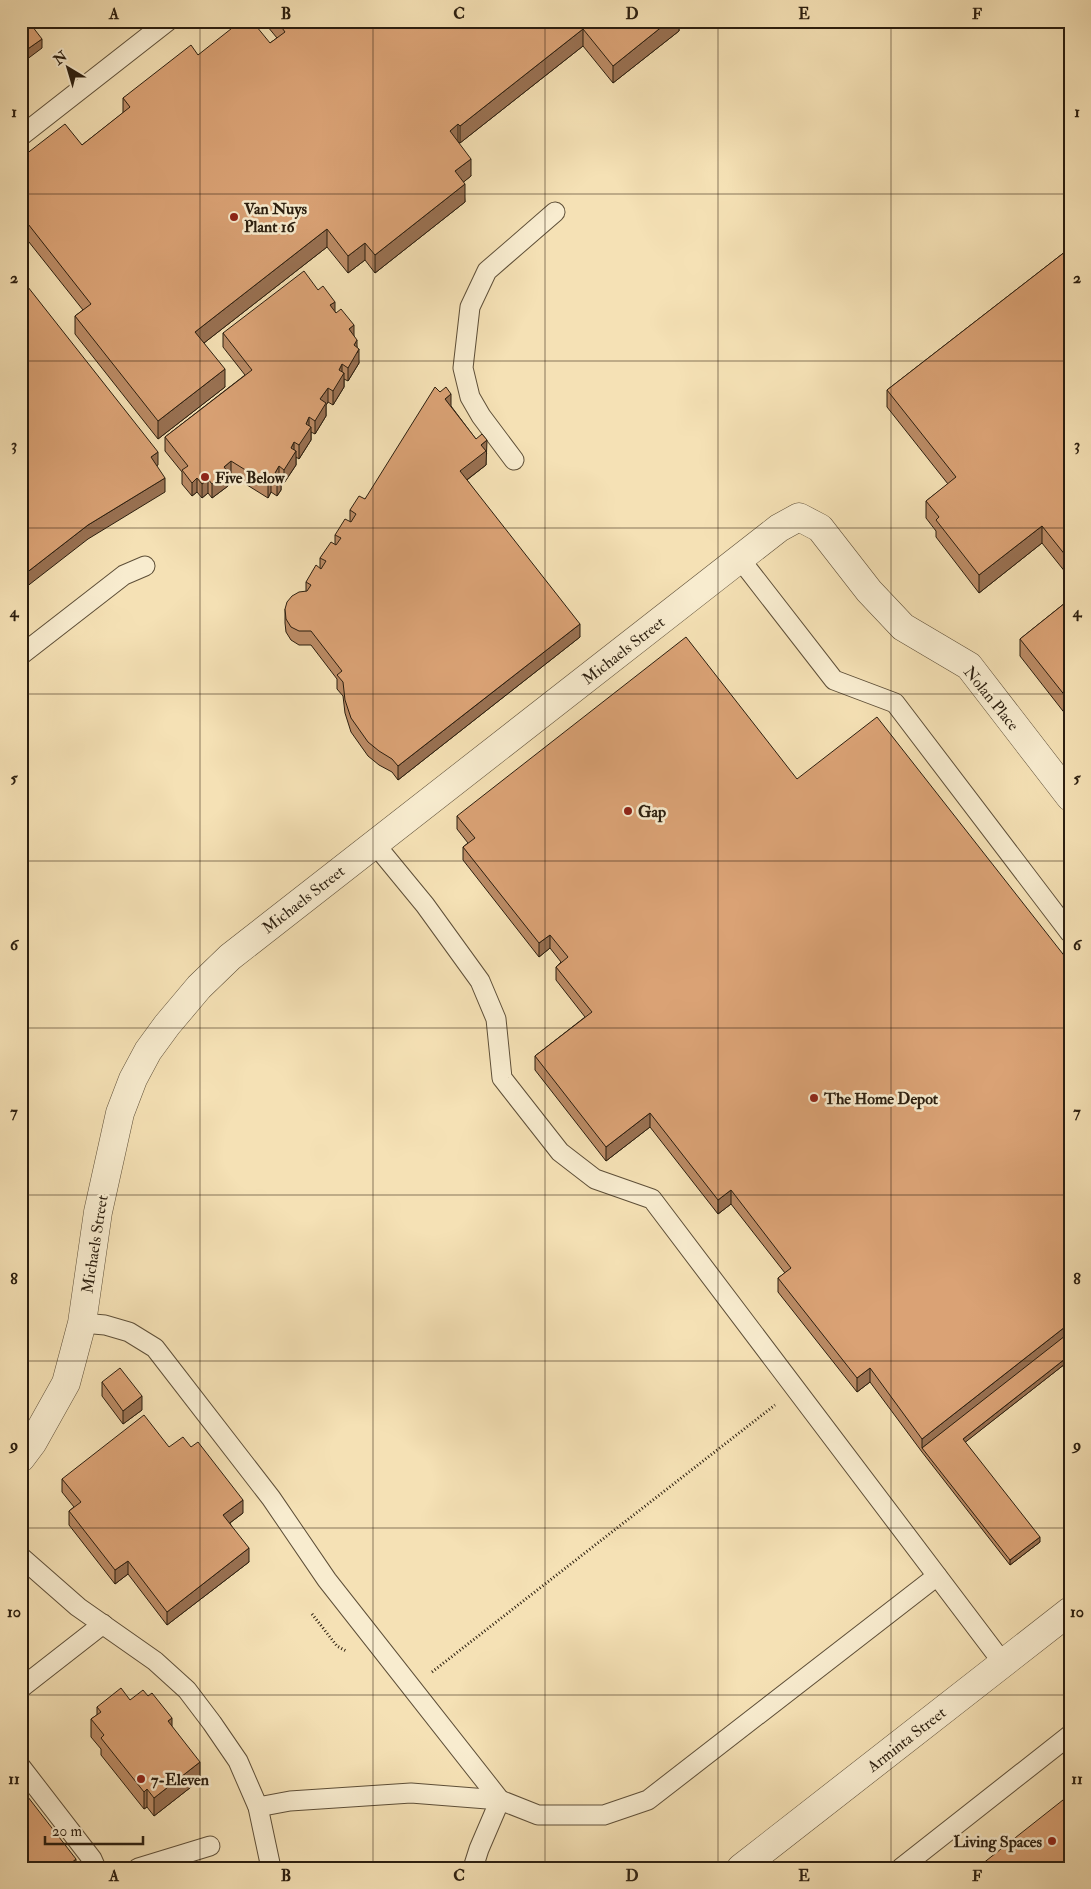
<svg xmlns="http://www.w3.org/2000/svg" width="1091" height="1889" font-family="'IM FELL Double Pica',serif">
<rect width="100%" height="100%" fill="#f5e1b5"/>
<filter id="stains"><feTurbulence type="fractalNoise" baseFrequency=".004" numOctaves="4"/><feColorMatrix values="0 0 0 0 .2 0 0 0 0 .09 0 0 0 0 .02 0 0 0 .5 -.17"/></filter>
<radialGradient id="worn" r=".72"><stop offset=".6" stop-color="#630" stop-opacity="0"/><stop offset="1" stop-color="#630" stop-opacity=".3"/></radialGradient>
<g fill="none" stroke-linecap="round" stroke-linejoin="round">
<defs>
<g id="lane">
<path d="M21 136 168 21"/>
<path d="M514 460 481 416 470 397 463 368 470 307 487 271 555 212"/>
<path d="M740 559 834 680 895 703 1070 933"/>
<path d="M21 655 124 575 145 566"/>
<path d="M374 843 425 905 480 981 496 1019 502 1078 560 1152 595 1179 652 1199 1003 1663"/>
<path d="M82 1323 105 1325 129 1332 155 1348 271 1498 327 1580 500 1800 479 1849 473 1868"/>
<path d="M21 1557 78 1607 155 1661 187 1690 212 1723 238 1761 258 1807 271 1868"/>
<path d="M21 1688 103 1624"/>
<path d="M21 1767 92 1859 96 1868"/>
<path d="M258 1807 290 1801 411 1793 500 1800 538 1815H604L648 1800 937 1576"/>
<path d="M138 1868 210 1846"/>
<path d="M901 1868 1070 1735"/>
</g>
<g id="street">
<path d="M21 1458 33 1442 66 1383 82 1323 98 1212 120 1113 133 1079 148 1051 167 1025 199 987 230 957 779 528 799 517 820 528 869 591 903 627 969 666 1070 797"/>
<path d="M741 1868 1070 1611"/>
</g>
</defs>
<use href="#lane" stroke="#5e4f38" stroke-width="21"/>
<use href="#street" stroke="#5e4f38" stroke-width="29"/>
<g stroke="#2b1e0f" stroke-width="3" stroke-dasharray="1 2.5" stroke-linecap="butt">
<path d="M312 1614 337 1646 346 1651"/>
<path d="M432 1672 775 1405"/>
</g>
<use href="#lane" stroke="#f8eccf" stroke-width="19"/>
<use href="#street" stroke="#f8eccf" stroke-width="28"/>
</g>
<g fill="#bb8b65" stroke="#2b1e0f">
<path d="M263 21H679V31L613 83 583 46 460 143 458 142 471 176 463 182 465 202 375 273 365 260 348 273 327 247 204 343 225 387 158 439 75 334V316L83 310 21 232V158L82 145 123 113V98L198 55 270 43 277 38Z"/>
<path d="M1070 248V578L1042 543 979 593 936 537V531L926 518V501L948 484 887 407V390Z"/>
<path d="M335 312 354 336 357 347 359 363 348 381 344 379V387L333 405 328 402 326 405V416L315 434 311 432V440L299 459 296 457V465L284 483 281 481V490L277 496 271 492 268 498 231 475 228 478V486L212 498 208 493 202 498 197 492 192 496 182 484V472L165 451V437L245 375 223 347V333Z"/>
<path d="M451 406 487 454 486 455V465L467 480 580 637 398 780 392 772 379 765 368 756 351 732 345 713 343 696 337 689V679L311 645H299L291 640 286 632 285 623V609L306 592V582L320 568V558L335 545V535L350 522V510L365 499Z"/>
<path d="M1070 599V720L1020 656V639Z"/>
<path d="M457 816 1070 1360 965 1442 1040 1542 1010 1565 922 1452 870 1382 857 1392 778 1292V1278L785 1273 731 1204 718 1214 650 1127 606 1161 535 1070V1056L585 1017 556 980V967L561 962 550 948 539 957 463 860V847L468 843 457 829Z"/>
<path d="M102 1382 142 1410 123 1424 102 1396Z"/>
<path d="M169 1447 243 1513 230 1523 249 1562 167 1625 128 1574 115 1584 69 1525V1511L74 1507 62 1492V1479Z"/>
<path d="M130 1700 172 1727 200 1780 154 1816 147 1807 144 1809 101 1755V1749L91 1737V1719L97 1715V1707Z"/>
</g>
<g fill="#997152" stroke="#2b1e0f">
<path d="M669 21H679V31L613 83V66Z"/>
<path d="M583 29V46L460 143V126Z"/>
<path d="M42 39V48L22 63V53Z"/>
<path d="M458 124V142L450 148V131Z"/>
<path d="M471 159V176L455 189V171Z"/>
<path d="M465 184V202L375 273V255Z"/>
<path d="M327 229V247L195 350V332Z"/>
<path d="M365 243V260L348 273V256Z"/>
<path d="M335 302V316L330 305Z"/>
<path d="M354 325V339L349 329Z"/>
<path d="M357 340V353L359 349V363L348 381V368L354 345Z"/>
<path d="M342 364V376L344 373V387L333 405V391L339 370Z"/>
<path d="M225 369V387L158 439V421Z"/>
<path d="M328 388V402L326 405V416L315 434V421L320 399Z"/>
<path d="M451 394V408L445 399Z"/>
<path d="M309 417V429L311 427V440L299 459V445L306 424Z"/>
<path d="M487 440 486 465 460 485V471L481 445Z"/>
<path d="M294 442V454L296 451V465L284 483V470L291 448Z"/>
<path d="M158 452V465L151 470V457Z"/>
<path d="M231 461V475L228 478V486L212 498V484L224 467Z"/>
<path d="M279 466V479L281 476V490L277 496V482L275 473Z"/>
<path d="M165 478V492L88 539 21 591V577L88 525Z"/>
<path d="M197 478V492L192 496V483Z"/>
<path d="M208 479V493L202 498V484Z"/>
<path d="M271 479V492L268 498V484Z"/>
<path d="M1042 526V543L979 593V575Z"/>
<path d="M580 624V637L398 780V766Z"/>
<path d="M550 935V948L539 957V943Z"/>
<path d="M650 1113V1127L606 1161V1147Z"/>
<path d="M731 1190V1204L718 1214V1200Z"/>
<path d="M1070 1323V1336L922 1448V1439Z"/>
<path d="M1070 1355V1360L963 1444V1439Z"/>
<path d="M870 1368V1382L857 1392V1378Z"/>
<path d="M142 1396V1410L123 1424V1411Z"/>
<path d="M243 1500V1513L223 1528V1515Z"/>
<path d="M1040 1537V1542L1010 1565V1560Z"/>
<path d="M249 1548V1562L167 1625V1612Z"/>
<path d="M128 1561V1574L115 1584V1570Z"/>
<path d="M172 1718V1736L168 1721Z"/>
<path d="M200 1762V1780L154 1816V1798Z"/>
<path d="M147 1789V1807L144 1809V1792Z"/>
<path d="M76 1859V1864L71 1868H65Z"/>
</g>
<g fill="#daa275" stroke="#2b1e0f">
<path d="M241 21H252L270 43 285 32 277 21H669L613 66 583 29 460 126 458 124 450 131 471 159 455 171 465 184 375 255 365 243 348 256 327 229 195 332 225 369 158 421 75 316 91 304 21 215V158L65 124 82 145 130 107 123 98 191 45 198 55Z"/>
<path d="M32 26 42 39 22 53 21 34Z"/>
<path d="M1070 248V561L1042 526 979 575 936 520 939 517 926 501 956 477 887 390Z"/>
<path d="M304 271 318 290 323 286 335 302 330 305 336 313 341 309 354 325 349 329 357 340 354 345 359 349 348 368 342 364 339 370 344 373 333 391 328 388 320 399 326 403 315 421 309 417 306 424 311 427 299 445 294 442 291 448 296 451 284 470 279 466 275 473 281 476 277 482 271 479 268 484 231 461 224 467 228 472 212 484 208 479 202 484 197 478 192 483 182 470 188 466 165 437 252 370 223 333Z"/>
<path d="M24 282 158 452 151 457 165 478 88 525 21 577V284Z"/>
<path d="M435 387 440 392 446 387 451 394 445 399 476 439 482 434 487 440 481 445 486 451 460 471 580 624 398 766 392 759 379 751 368 742 351 718 345 700 343 682 337 675 342 671 311 631H299L291 627 286 619 285 609 287 602 292 596 299 592 307 591 311 585 306 582 316 565 321 569 326 561 320 558 331 542 336 545 341 538 335 535 345 519 351 522 356 514 350 510 359 496 365 499Z"/>
<path d="M1070 599V702L1020 639Z"/>
<path d="M686 637 797 779 877 717 1070 963V1323L922 1439 870 1368 857 1378 778 1278 791 1268 731 1190 718 1200 650 1113 606 1147 535 1056 592 1012 556 967 568 957 550 935 539 943 463 847 475 838 457 816Z"/>
<path d="M1070 1332V1355L963 1439 1040 1537 1010 1560 922 1448Z"/>
<path d="M120 1368 142 1396 123 1411 102 1382Z"/>
<path d="M144 1415 169 1447 183 1437 191 1447 198 1442 243 1500 223 1515 249 1548 167 1612 128 1561 115 1570 69 1511 81 1502 62 1479Z"/>
<path d="M121 1688 130 1700 143 1690 148 1696 152 1693 172 1718 168 1721 200 1762 154 1798 147 1789 144 1792 101 1738 104 1735 91 1719 101 1712 97 1707Z"/>
<path d="M21 1788 76 1859 65 1868H21Z"/>
<path d="M1068 1796 1070 1797V1868H977Z"/>
</g>
<path fill="none" stroke="#2b1e0f" stroke-width="1" stroke-opacity="0.55" d="M200 21V1868M373 21V1868M545 21V1868M718 21V1868M891 21V1868M21 194H1070M21 361H1070M21 528H1070M21 694H1070M21 861H1070M21 1028H1070M21 1195H1070M21 1361H1070M21 1528H1070M21 1695H1070"/>
<g fill="#8f2418" stroke="#f8eccf" stroke-width="2">
<circle cx="234" cy="217" r="5"/>
<circle cx="205" cy="477" r="5"/>
<circle cx="628" cy="811" r="5"/>
<circle cx="814" cy="1098" r="5"/>
<circle cx="141" cy="1779" r="5"/>
<circle cx="1052" cy="1841" r="5"/>
</g>
<g text-anchor="middle" stroke-width="5" stroke-linejoin="round" paint-order="stroke">
<g font-size="16" font-weight="bold" fill="#2b1e0f" stroke="#f8eccf" text-anchor="start">
<text x="244" y="214">Van Nuys<tspan x="244" dy="18">Plant 16</tspan></text>
<text x="215" y="483">Five Below</text>
<text x="638" y="817">Gap</text>
<text x="824" y="1104">The Home Depot</text>
<text x="151" y="1785">7-Eleven</text>
<text x="1042" y="1847" text-anchor="end">Living Spaces</text>
</g>
<g font-size="16" fill="#2b1e0f" stroke="#f8eccf">
<text transform="translate(623 650) rotate(-38)" y="6">Michaels Street</text>
<text transform="translate(992 698) rotate(51)" y="6">Nolan Place</text>
<text transform="translate(303 899) rotate(-38)" y="6">Michaels Street</text>
<text transform="translate(94 1244) rotate(-81)" y="6">Michaels Street</text>
<text transform="translate(906 1739) rotate(-38)" y="6">Arminta Street</text>
</g>
</g>
<rect width="1091" height="1889" fill="none" stroke="#f5e1b5" stroke-width="55"/>
<g transform="translate(68 68) rotate(322)" stroke="#f8eccf" stroke-width="4" paint-order="stroke">
<path d="M0-4L9 19L0 12L-9 19Z" fill="#2b1e0f"/>
<text y="-8" font-size="14" font-weight="bold" text-anchor="middle" fill="#2b1e0f">N</text>
</g>
<path d="M45 1836v8h98v-8" fill="none" stroke="#2b1e0f" stroke-width="2.5"/>
<text x="52" y="1836" font-size="15" fill="#2b1e0f" stroke="#f8eccf" stroke-width="4" paint-order="stroke">20 m</text>
<rect x="28" y="28" width="1036" height="1834" fill="none" stroke="#2b1e0f" stroke-width="2"/>
<g font-size="16" text-anchor="middle" font-weight="bold" fill="#2b1e0f">
<text x="114" y="19">A</text>
<text x="286" y="19">B</text>
<text x="459" y="19">C</text>
<text x="632" y="19">D</text>
<text x="804" y="19">E</text>
<text x="977" y="19">F</text>
<text x="14" y="117">1</text>
<text x="1077" y="117">1</text>
<text x="14" y="283">2</text>
<text x="1077" y="283">2</text>
<text x="14" y="450">3</text>
<text x="1077" y="450">3</text>
<text x="14" y="617">4</text>
<text x="1077" y="617">4</text>
<text x="14" y="783">5</text>
<text x="1077" y="783">5</text>
<text x="14" y="950">6</text>
<text x="1077" y="950">6</text>
<text x="14" y="1117">7</text>
<text x="1077" y="1117">7</text>
<text x="14" y="1284">8</text>
<text x="1077" y="1284">8</text>
<text x="14" y="1450">9</text>
<text x="1077" y="1450">9</text>
<text x="14" y="1617">10</text>
<text x="1077" y="1617">10</text>
<text x="14" y="1784">11</text>
<text x="1077" y="1784">11</text>
<text x="114" y="1881">A</text>
<text x="286" y="1881">B</text>
<text x="459" y="1881">C</text>
<text x="632" y="1881">D</text>
<text x="804" y="1881">E</text>
<text x="977" y="1881">F</text>
</g>
<rect width="100%" height="100%" filter="url(#stains)"/>
<rect width="100%" height="100%" fill="url(#worn)"/>
</svg>
